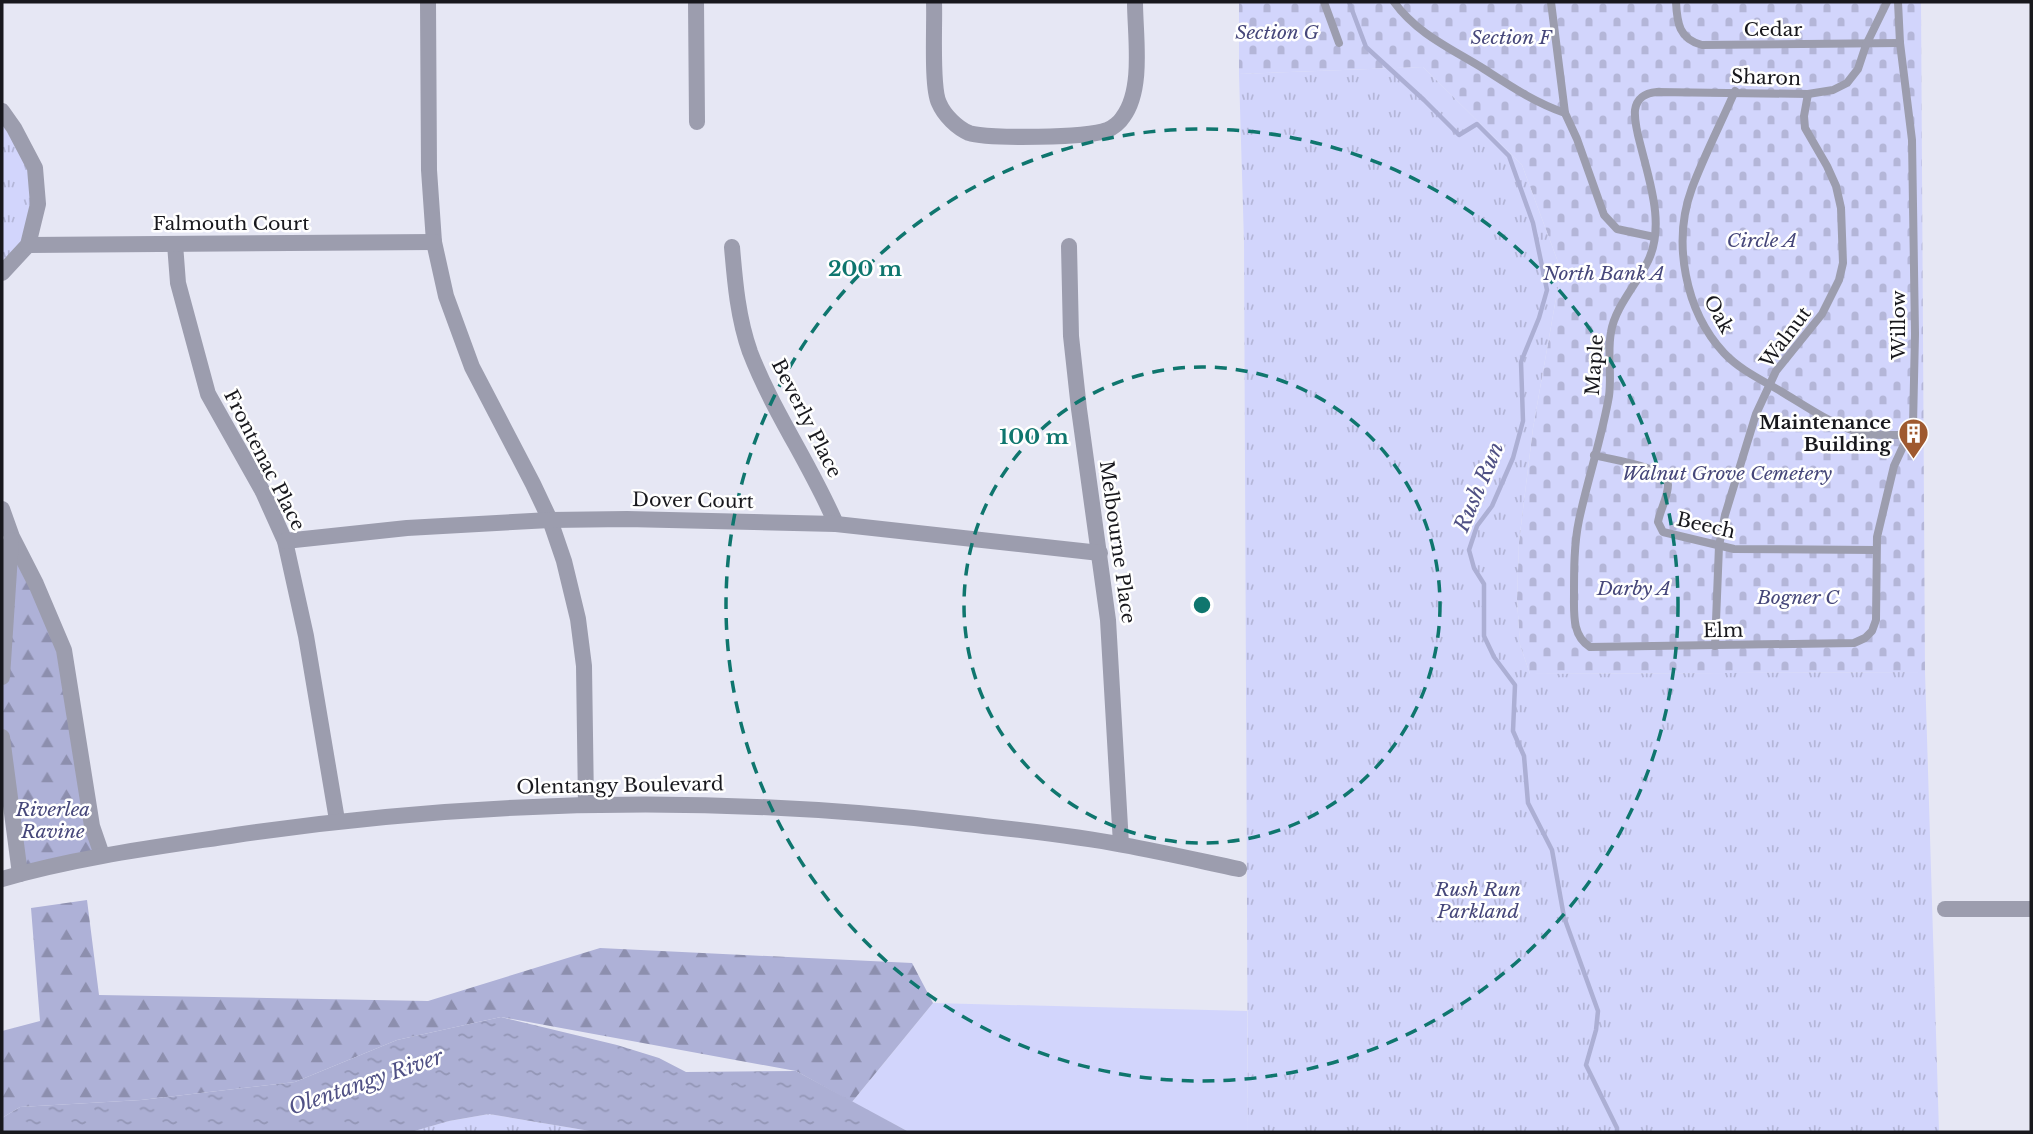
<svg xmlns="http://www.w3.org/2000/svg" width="2033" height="1134" font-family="'Libre Baskerville',serif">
<defs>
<pattern id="forest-firs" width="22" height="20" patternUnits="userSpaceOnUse" patternTransform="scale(1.75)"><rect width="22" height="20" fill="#aeb1d7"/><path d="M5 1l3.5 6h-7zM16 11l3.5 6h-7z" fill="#8d8fae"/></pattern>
<pattern id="cemetery-stones" width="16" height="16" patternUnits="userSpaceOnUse" patternTransform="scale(1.75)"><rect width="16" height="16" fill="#d2d5fc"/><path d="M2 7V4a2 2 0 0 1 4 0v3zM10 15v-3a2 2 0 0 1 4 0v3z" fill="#b4b6d8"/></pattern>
<pattern id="park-tufts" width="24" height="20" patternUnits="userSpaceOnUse" patternTransform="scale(1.75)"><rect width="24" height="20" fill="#d2d5fc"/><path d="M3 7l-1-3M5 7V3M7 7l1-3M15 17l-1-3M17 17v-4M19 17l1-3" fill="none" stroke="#b4b6d8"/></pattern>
<pattern id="water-ripples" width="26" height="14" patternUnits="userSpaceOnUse" patternTransform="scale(1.75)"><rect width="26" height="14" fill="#acafd4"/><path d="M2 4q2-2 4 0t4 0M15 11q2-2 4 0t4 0" fill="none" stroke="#9396b6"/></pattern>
</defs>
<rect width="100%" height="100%" fill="#e6e7f4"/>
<path fill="#d2d5fc" d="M933 1003 1247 1011 1248 1132H909L852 1102Z"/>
<g fill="url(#forest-firs)">
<path d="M12 537 64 650 102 855 20 874 2 738V677Z"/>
<path d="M87 900 99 995 428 1001 600 948 912 963 933 1003 852 1102 796 1071 501 1017 397 1040 295 1082 141 1100 20 1107 2 1118V1031L40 1021 31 908Z"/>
</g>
<path fill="url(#cemetery-stones)" d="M1239 2H1921L1925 672 1530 674 1520 645 1517 599 1519 542 1533 428 1561 270 1522 165 1423 67 1239 74Z"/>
<g fill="url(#park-tufts)">
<path d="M1423 67 1522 165 1561 270 1533 428 1519 542 1517 599 1520 645 1530 674 1925 672 1939 1132H1248L1244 242 1239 74Z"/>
<path d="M2 113 35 168 28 245 2 272Z"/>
<path d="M489 1114 596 1132H411L449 1121Z"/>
</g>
<path fill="url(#water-ripples)" d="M501 1017 617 1045 659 1058 686 1072 796 1071 909 1132H596L489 1114 449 1121 411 1132H2V1118L20 1107 141 1100 295 1082 397 1040Z"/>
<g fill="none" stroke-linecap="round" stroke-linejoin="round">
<path stroke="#acafd4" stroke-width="4.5" d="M1349 2 1366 47 1424 100 1459 135 1477 124 1509 156 1533 223 1547 290 1539 318 1521 362 1523 421 1513 458 1492 506 1477 526 1469 550 1474 568 1484 584V636L1494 657 1515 685 1513 731 1524 756 1528 803 1552 850 1564 917 1598 1011 1596 1030 1586 1065 1617 1128V1132"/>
<g stroke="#9c9dae" stroke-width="8">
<path d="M1324 2 1339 43"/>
<path d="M1394 2C1417 34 1452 49 1484 69 1512 87 1534 102 1565 113L1577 139 1604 215 1617 229 1654 237"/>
<path d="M1551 2 1565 113"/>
<path d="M1676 2C1677 23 1679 39 1702 45L1900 43"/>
<path d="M1887 2 1866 45 1858 69 1847 83 1833 90 1808 94 1657 92C1646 93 1637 97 1635 110 1634 122 1638 136 1641 147 1650 183 1665 226 1648 261 1637 284 1615 307 1611 332 1607 353 1612 374 1609 396 1602 437 1588 478 1579 520 1574 544 1574 570 1574 594 1574 614 1572 636 1590 647L1854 643 1865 638 1872 631 1876 620 1877 537 1894 466 1913 425 1915 334 1912 140 1900 43 1898 2"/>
<path d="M1735 91C1721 123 1704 156 1692 188 1672 242 1685 311 1724 353 1740 370 1762 380 1782 392 1804 405 1837 428 1862 433 1877 436 1894 435 1910 435"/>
<path d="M1594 455C1611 460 1666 466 1668 485 1668 497 1660 510 1658 522L1663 532 1734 549 1875 550"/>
<path d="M1715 646 1719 546 1725 515 1756 414 1776 371 1822 314 1839 280 1843 263 1841 208 1836 186 1827 166 1805 128 1804 116 1808 94"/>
</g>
<g stroke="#9c9dae" stroke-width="16">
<path d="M428 2 429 170 434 242 446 296 472 367 533 484 550 520 564 561 578 619 584 666 586 804"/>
<path d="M696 2 697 122"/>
<path d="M934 2C935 23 931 87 939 103 944 115 957 128 969 133 986 139 1091 138 1107 130 1113 128 1120 122 1123 117 1144 89 1135 35 1135 2"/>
<path d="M2 111 14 128 35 168 38 204 28 245 2 273"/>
<path d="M175 244 178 283 208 394 263 492 285 541 306 636 337 820"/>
<path d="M28 245 434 242"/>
<path d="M1069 246 1071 336 1079 409 1108 620 1121 844"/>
<path d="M732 247C735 283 738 318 750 352 773 412 811 465 836 524"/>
<path d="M2 509 12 537 36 584 64 650 92 826 102 855"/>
<path d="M285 541 407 528 550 520 627 519 836 524 1100 553"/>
<path d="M2 677 11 540"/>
<path d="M2 737 20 874"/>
<path d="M2 879C78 857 157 847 236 835 481 799 721 794 967 824 1019 830 1072 835 1123 845 1162 852 1201 861 1239 869"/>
<path d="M1945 909H2031"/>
</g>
</g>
<g fill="none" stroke="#0f766e" stroke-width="3.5" stroke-dasharray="12 9">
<circle cx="1202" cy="605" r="238"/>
<circle cx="1202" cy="605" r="476"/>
</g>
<defs>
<symbol id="building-pin" viewBox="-11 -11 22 30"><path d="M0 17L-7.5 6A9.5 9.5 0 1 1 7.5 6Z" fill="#9f592f" stroke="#fff"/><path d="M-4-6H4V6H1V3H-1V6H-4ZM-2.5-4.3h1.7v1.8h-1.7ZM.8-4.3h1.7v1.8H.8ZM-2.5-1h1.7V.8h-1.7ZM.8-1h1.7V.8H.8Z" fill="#fff"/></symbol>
</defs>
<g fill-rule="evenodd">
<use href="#building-pin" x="1896" y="416" width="35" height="47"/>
</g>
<g text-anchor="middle" stroke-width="5" stroke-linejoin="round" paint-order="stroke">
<g font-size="19" fill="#18181d" stroke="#fff">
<text x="1773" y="36">Cedar</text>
<text transform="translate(1766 77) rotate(2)" y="7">Sharon</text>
<text x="231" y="230">Falmouth Court</text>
<text transform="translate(1719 314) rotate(61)" y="7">Oak</text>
<text transform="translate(1898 325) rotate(-90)" y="7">Willow</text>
<text transform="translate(1785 337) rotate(-53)" y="7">Walnut</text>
<text transform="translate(1594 365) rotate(-86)" y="7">Maple</text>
<text transform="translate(807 418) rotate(63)" y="7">Beverly Place</text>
<text transform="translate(265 460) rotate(63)" y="7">Frontenac Place</text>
<text transform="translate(693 500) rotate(1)" y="7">Dover Court</text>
<text transform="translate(1706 525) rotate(13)" y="7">Beech</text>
<text transform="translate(1118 542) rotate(82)" y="7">Melbourne Place</text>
<text transform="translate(1723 630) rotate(-1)" y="7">Elm</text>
<text transform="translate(620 785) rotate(-1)" y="7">Olentangy Boulevard</text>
</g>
<g font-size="19" font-style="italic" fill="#46477a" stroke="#fff">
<text x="1277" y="39">Section G</text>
<text x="1511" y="44">Section F</text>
<text x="1762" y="247">Circle A</text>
<text x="1604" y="280">North Bank A</text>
<text x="1727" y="480">Walnut Grove Cemetery</text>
<text x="1634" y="595">Darby A</text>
<text x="1798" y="604">Bogner C</text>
<text x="53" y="816">Riverlea<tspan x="53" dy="22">Ravine</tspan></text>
<text x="1478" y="896">Rush Run<tspan x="1478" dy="22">Parkland</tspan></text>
</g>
<g font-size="19" font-weight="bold" fill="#18181d" stroke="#fff" text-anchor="end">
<text x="1891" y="429">Maintenance<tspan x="1891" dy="22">Building</tspan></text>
</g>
<g font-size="21" font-style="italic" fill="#505185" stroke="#fff">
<text transform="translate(1479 487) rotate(-67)" y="7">Rush Run</text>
<text transform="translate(366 1082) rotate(-19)" y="7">Olentangy River</text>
</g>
</g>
<circle cx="1202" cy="605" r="10" fill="#0f766e" stroke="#fff" stroke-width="3.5"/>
<g font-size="21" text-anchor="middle" font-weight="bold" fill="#0f766e" stroke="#fff" stroke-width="5" stroke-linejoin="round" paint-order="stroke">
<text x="865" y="276">200 m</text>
<text x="1034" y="444">100 m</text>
</g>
<rect width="2033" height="1134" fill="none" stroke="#18181d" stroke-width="7"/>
</svg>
